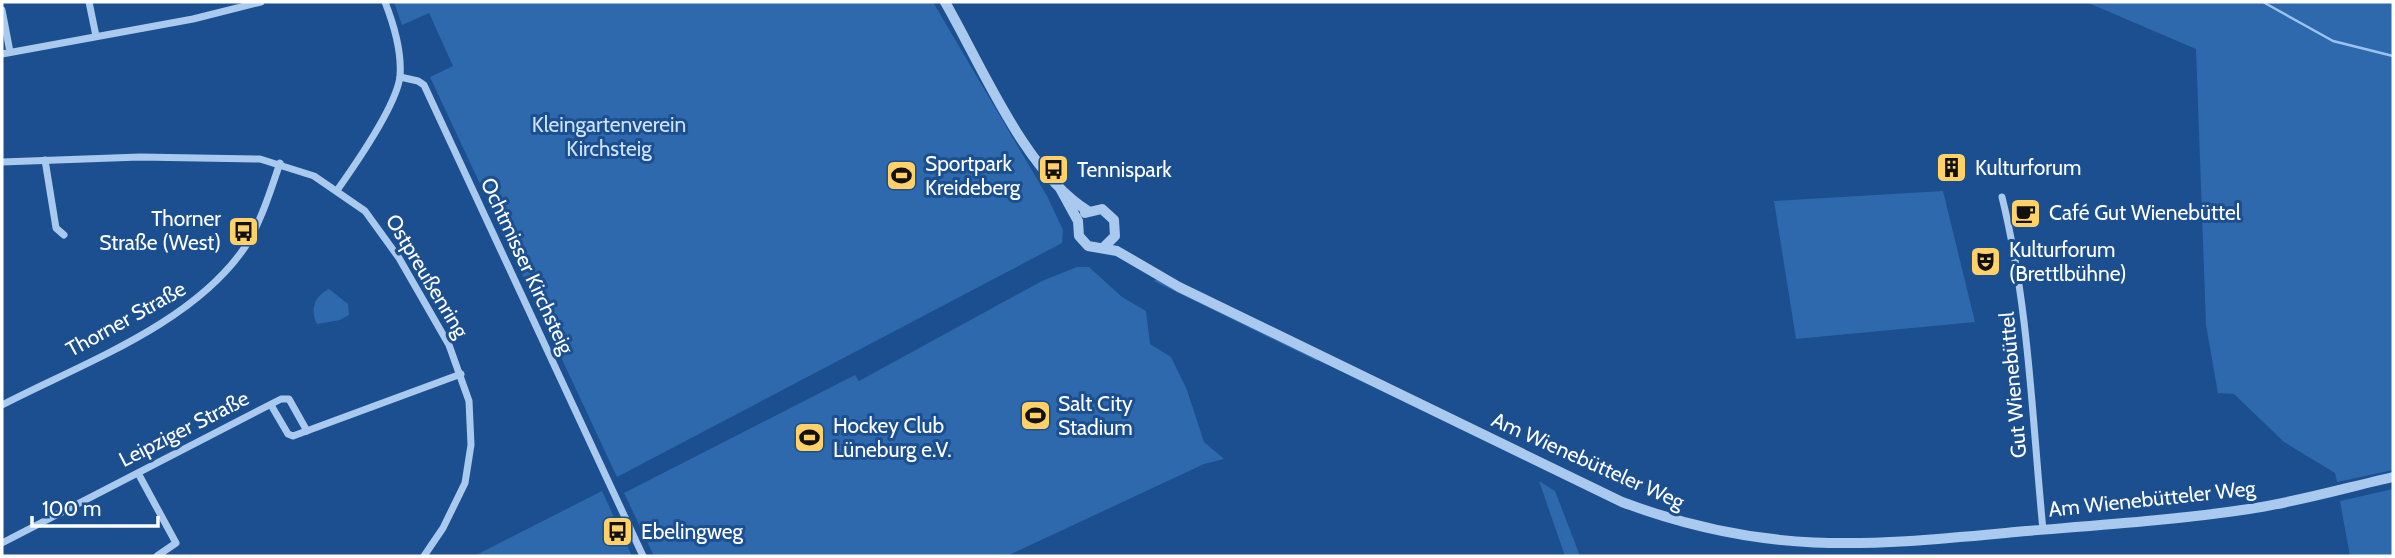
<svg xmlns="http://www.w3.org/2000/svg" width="2395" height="558" font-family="Cabin,sans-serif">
<rect width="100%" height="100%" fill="#1b4f8f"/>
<g fill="#2e69ad">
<path d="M394 2H933L1047 196 1063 230 1062 243 617 477 430 77 453 66 429 13 402 25Z"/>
<path d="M2086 2H2393V470L2337 482 2335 473 2284 442 2234 394 2218 393 2206 325 2196 49Z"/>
<path d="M1943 191 1975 322 1796 339 1774 201Z"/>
<path d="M1077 267H1089L1122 297 1146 311 1150 344 1171 357 1187 390 1204 442 1224 459 1204 464 1007 556H654L624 493 855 375 859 381 1042 281Z"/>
<path d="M1156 279 1317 359V361L1154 281Z"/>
<path d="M329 289 348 304 349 315 340 320 317 324C310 310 314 296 329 289Z"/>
<path d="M1539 481 1555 491 1580 556H1565Z"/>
<path d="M2393 489V556H2350L2340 501Z"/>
<path d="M602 491 632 556H474Z"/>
</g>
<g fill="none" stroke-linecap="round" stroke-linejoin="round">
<path stroke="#9cc4f0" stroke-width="2.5" d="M2263 2 2333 41 2393 56"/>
<g stroke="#a9c9ee" stroke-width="7">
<path d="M89 2 96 36"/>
<path d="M2 10 10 52"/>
<path d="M2 54 193 19 261 2"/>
<path d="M400 77 418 81 424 85 643 556"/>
<path d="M45 160 56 228 64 235"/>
<path d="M2 162 140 157 260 159 314 176 365 211 399 258 449 345 469 401 471 445 465 483 443 528 424 556"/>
<path d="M338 189C355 165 397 104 400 76 402 51 394 25 385 2"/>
<path d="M2002 197C2029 307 2032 418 2043 530"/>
<path d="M2 405C83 363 193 324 245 247 261 222 270 192 280 163"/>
<path d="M271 405 288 434 293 436 461 374"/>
<path d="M138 473 176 543 157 556"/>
<path d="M2 543 281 399H289L307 431"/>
</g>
<g stroke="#a9c9ee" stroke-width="10">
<path d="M945 2C982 66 1025 172 1088 211"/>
<path d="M1061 190 1078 221 1079 236 1088 246 1117 251 1179 287 1622 502C1771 558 1874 545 2027 531 2101 525 2176 520 2249 509 2297 502 2345 488 2393 477"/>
<path d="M1085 213 1102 209 1114 220 1115 236 1104 247"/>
</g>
</g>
<defs>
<symbol id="building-square" viewBox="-11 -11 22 22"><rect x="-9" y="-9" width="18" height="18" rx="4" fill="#ffd166" stroke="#1b4f8f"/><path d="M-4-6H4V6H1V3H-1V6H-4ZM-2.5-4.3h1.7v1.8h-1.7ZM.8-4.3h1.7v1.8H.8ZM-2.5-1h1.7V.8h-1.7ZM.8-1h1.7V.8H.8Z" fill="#111"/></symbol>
<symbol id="bus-square" viewBox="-11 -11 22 22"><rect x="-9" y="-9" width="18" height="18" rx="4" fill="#ffd166" stroke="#1b4f8f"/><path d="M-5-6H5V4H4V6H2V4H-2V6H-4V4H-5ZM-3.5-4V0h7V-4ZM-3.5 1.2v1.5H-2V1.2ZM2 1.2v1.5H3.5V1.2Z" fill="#111"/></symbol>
<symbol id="stadium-square" viewBox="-11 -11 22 22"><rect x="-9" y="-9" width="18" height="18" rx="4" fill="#ffd166" stroke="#1b4f8f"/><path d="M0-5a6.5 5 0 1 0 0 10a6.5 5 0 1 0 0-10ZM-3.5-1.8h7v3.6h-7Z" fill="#111"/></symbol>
<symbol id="cafe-square" viewBox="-11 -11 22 22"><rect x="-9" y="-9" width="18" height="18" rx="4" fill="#ffd166" stroke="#1b4f8f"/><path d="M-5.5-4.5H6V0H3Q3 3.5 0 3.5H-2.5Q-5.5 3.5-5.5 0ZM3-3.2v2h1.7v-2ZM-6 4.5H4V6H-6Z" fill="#111"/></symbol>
<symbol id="theatre-square" viewBox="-11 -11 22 22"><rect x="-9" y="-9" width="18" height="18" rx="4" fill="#ffd166" stroke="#1b4f8f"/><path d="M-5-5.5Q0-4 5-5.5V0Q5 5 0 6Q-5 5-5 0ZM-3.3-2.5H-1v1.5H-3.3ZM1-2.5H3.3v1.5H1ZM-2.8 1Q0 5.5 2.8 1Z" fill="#111"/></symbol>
</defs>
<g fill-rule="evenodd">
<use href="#building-square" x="1934" y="150" width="35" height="35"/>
<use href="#bus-square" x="1036" y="152" width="35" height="35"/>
<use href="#stadium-square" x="884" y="158" width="35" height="35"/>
<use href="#cafe-square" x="2008" y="196" width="35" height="35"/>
<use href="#bus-square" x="226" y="214" width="35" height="35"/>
<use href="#theatre-square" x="1968" y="244" width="35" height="35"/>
<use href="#stadium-square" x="1018" y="398" width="35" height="35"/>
<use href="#stadium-square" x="792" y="420" width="35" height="35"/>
<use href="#bus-square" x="600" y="514" width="35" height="35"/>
</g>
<g text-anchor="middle" stroke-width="6" stroke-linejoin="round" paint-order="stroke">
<g font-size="21" fill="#cfe3fa" stroke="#1b4f8f">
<text x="609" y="132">Kleingartenverein<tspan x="609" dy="24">Kirchsteig</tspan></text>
</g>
<g font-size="21" fill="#fff" stroke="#1b4f8f" text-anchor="start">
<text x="925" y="171">Sportpark<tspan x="925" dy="24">Kreideberg</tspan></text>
<text x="1975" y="175">Kulturforum</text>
<text x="1077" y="177">Tennispark</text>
<text x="2049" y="220">Café Gut Wienebüttel</text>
<text x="221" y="226" text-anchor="end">Thorner<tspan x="221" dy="24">Straße (West)</tspan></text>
<text x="2009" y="257">Kulturforum<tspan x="2009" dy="24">(Brettlbühne)</tspan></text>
<text x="1058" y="411">Salt City<tspan x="1058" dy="24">Stadium</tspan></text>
<text x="833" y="433">Hockey Club<tspan x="833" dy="24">Lüneburg e.V.</tspan></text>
<text x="641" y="539">Ebelingweg</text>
</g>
<g font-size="21" fill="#fff" stroke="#1b4f8f">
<text transform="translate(527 266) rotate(65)" y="7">Ochtmisser Kirchsteig</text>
<text transform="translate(427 276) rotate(59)" y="7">Ostpreußenring</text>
<text transform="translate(126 319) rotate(-29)" y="7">Thorner Straße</text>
<text transform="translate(2013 385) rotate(-95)" y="7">Gut Wienebüttel</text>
<text transform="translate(184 429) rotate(-27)" y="7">Leipziger Straße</text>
<text transform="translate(1588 461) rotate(24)" y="7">Am Wienebütteler Weg</text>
<text transform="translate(2152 499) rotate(-6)" y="7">Am Wienebütteler Weg</text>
</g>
</g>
<rect width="2395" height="558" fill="none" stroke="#ffffff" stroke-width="7"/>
<path d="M32 516v10h126v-10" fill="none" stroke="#ffffff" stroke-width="3.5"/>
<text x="42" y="516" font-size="21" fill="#ffffff" stroke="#1b4f8f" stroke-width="5" paint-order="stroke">100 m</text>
</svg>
